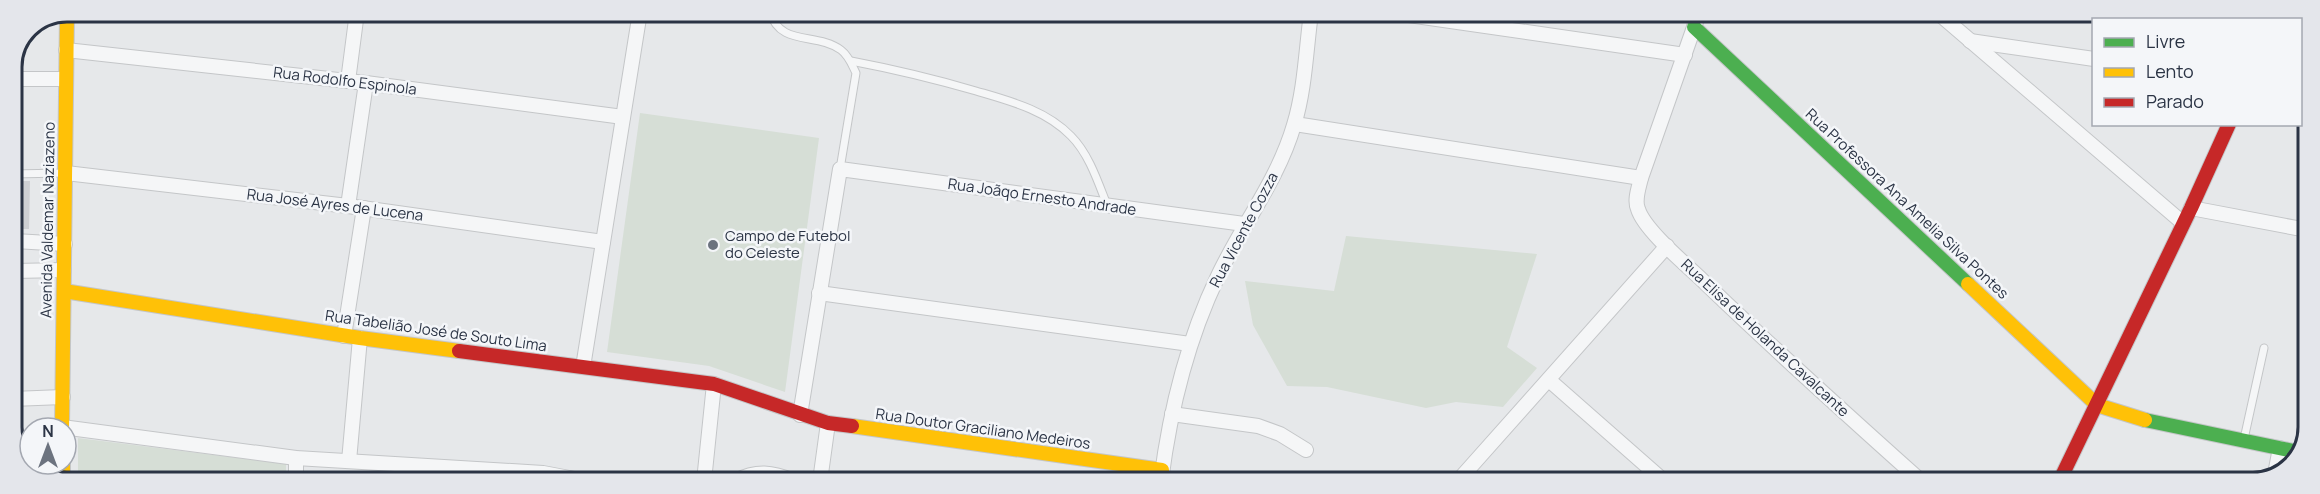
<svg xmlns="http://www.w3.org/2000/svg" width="2320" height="494" font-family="Manrope,sans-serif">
<rect width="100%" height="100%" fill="#e6e8ea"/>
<g fill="#d6ded6">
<path d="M640 113 819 138 785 392 709 366 607 352Z"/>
<path d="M1346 236 1537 254 1507 347 1537 368 1503 407 1456 402 1426 408 1327 387 1287 386 1253 325 1245 281 1334 291Z"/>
<path d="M78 438 286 464V481H78Z"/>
</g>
<path fill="#ced0d3" d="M12 181H30L29 229H12Z"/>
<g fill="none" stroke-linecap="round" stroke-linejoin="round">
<defs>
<g id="lane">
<path d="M770 12C780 47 817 32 841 50 849 56 852 65 856 73L840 169"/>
<path d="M851 61C893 69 935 79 976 91 1010 101 1046 110 1071 136 1089 154 1098 182 1107 205"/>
<path d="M12 174 64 173"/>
<path d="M2244 439 2264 348"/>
</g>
<g id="street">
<path d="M1395 13 1685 55"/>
<path d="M1699 13 1641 178C1639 187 1634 200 1638 209 1644 229 1683 262 1699 277 1771 347 1846 414 1922 482"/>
<path d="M1938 13 2183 223"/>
<path d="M2223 20 2225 13"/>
<path d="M1970 41 2094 59"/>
<path d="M2300 47H2301"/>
<path d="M66 50 366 83 623 117"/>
<path d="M12 79H66"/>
<path d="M348 81 357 12"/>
<path d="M1295 124 1641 178"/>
<path d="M66 173 348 206 603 242"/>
<path d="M348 206 366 83"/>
<path d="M2191 208 2307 230"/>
<path d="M15 241 65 244"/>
<path d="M14 271 64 270"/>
<path d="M819 293 1190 344"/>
<path d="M344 336 364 208"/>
<path d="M583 367 640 12"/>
<path d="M1549 380 1665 482"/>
<path d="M12 399 63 397"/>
<path d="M1172 414 1258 426 1280 434 1306 450"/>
<path d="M800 415 840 169 1244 224"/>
<path d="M62 427 296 458 543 473 585 481"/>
<path d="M296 458V481"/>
<path d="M349 461 360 338"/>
<path d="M2275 474 2280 448"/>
<path d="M704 481 714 384"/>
<path d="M735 481C757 470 772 472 794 481"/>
<path d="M820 481 828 423"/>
<path d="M1161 481C1170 410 1187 341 1218 276 1242 225 1278 180 1294 125 1305 89 1306 50 1311 13"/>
<path d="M1457 482 1667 246"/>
</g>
<g id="fast">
<path d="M1694 27 1968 284"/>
<path d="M2145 420 2298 452"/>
</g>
<g id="slow">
<path d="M2273 19V20"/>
<path d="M1968 284 2097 405 2145 420"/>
<path d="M64 291 360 338 459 351"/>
<path d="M852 426 1162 470"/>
<path d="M62 428 67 12"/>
<path d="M63 464V481"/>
</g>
<g id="jam">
<path d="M459 351 714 384 828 423 852 426"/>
<path d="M2059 482 2191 208 2229 124"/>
</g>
</defs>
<use href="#lane" stroke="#c4c6c8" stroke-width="9"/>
<use href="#street" stroke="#c4c6c8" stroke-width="16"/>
<use href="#fast" stroke="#c4c6c8" stroke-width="16"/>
<use href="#slow" stroke="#c4c6c8" stroke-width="16"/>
<use href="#jam" stroke="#c4c6c8" stroke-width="16"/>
<use href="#lane" stroke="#f5f6f7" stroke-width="7"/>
<use href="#street" stroke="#f5f6f7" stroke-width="14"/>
<use href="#fast" stroke="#4caf50" stroke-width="14"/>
<use href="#slow" stroke="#ffc107" stroke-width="14"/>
<use href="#jam" stroke="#c62828" stroke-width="14"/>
</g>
<circle fill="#6c737f" stroke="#f4f6f9" stroke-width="2" cx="713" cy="245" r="6"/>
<g text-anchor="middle" stroke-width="5" stroke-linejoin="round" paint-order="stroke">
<g font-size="15" fill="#2b3445" stroke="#f4f6f9">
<text transform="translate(345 81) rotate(7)" y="5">Rua Rodolfo Espinola</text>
<text transform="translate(1042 197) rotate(8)" y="5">Rua Joãqo Ernesto Andrade</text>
<text transform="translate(1907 204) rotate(43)" y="5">Rua Professora Ana Amelia Silva Pontes</text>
<text transform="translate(335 205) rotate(7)" y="5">Rua José Ayres de Lucena</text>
<text transform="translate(48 220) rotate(-89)" y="5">Avenida Valdemar Naziazeno</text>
<text transform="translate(1244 230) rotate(-62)" y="5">Rua Vicente Cozza</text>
<text transform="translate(436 331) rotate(8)" y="5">Rua Tabelião José de Souto Lima</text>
<text transform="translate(1765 338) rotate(43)" y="5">Rua Elisa de Holanda Cavalcante</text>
<text transform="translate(983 429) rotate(8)" y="5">Rua Doutor Graciliano Medeiros</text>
</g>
<g font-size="15" fill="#2b3445" stroke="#f4f6f9" text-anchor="start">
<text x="725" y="241">Campo de Futebol<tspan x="725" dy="17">do Celeste</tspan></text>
</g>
</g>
<path d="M0 0H2320V494H0ZM67 22H2253A45 45 0 0 1 2298 67V427A45 45 0 0 1 2253 472H67A45 45 0 0 1 22 427V67A45 45 0 0 1 67 22Z" fill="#e4e6eb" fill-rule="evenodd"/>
<path fill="none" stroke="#2b3445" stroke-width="3" d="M67 22H2253A45 45 0 0 1 2298 67V427A45 45 0 0 1 2253 472H67A45 45 0 0 1 22 427V67A45 45 0 0 1 67 22Z"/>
<rect x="2092" y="18" width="210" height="108" fill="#f4f6f9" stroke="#a4a8b1" stroke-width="1.5"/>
<rect x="2104" y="38" width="30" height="9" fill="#4caf50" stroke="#a4a8b1" stroke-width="1.5"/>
<text x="2146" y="48" font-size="18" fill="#2b3445">Livre</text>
<rect x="2104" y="68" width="30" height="9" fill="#ffc107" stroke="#a4a8b1" stroke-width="1.5"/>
<text x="2146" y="78" font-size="18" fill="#2b3445">Lento</text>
<rect x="2104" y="98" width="30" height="9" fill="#c62828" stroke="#a4a8b1" stroke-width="1.5"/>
<text x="2146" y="108" font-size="18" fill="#2b3445">Parado</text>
<g transform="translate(48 446)"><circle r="28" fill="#f4f6f9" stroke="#a4a8b1" stroke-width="1.5"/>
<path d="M0-4.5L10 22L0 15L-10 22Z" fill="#6c737f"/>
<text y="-9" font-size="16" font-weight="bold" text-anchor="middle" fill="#2b3445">N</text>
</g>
</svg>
